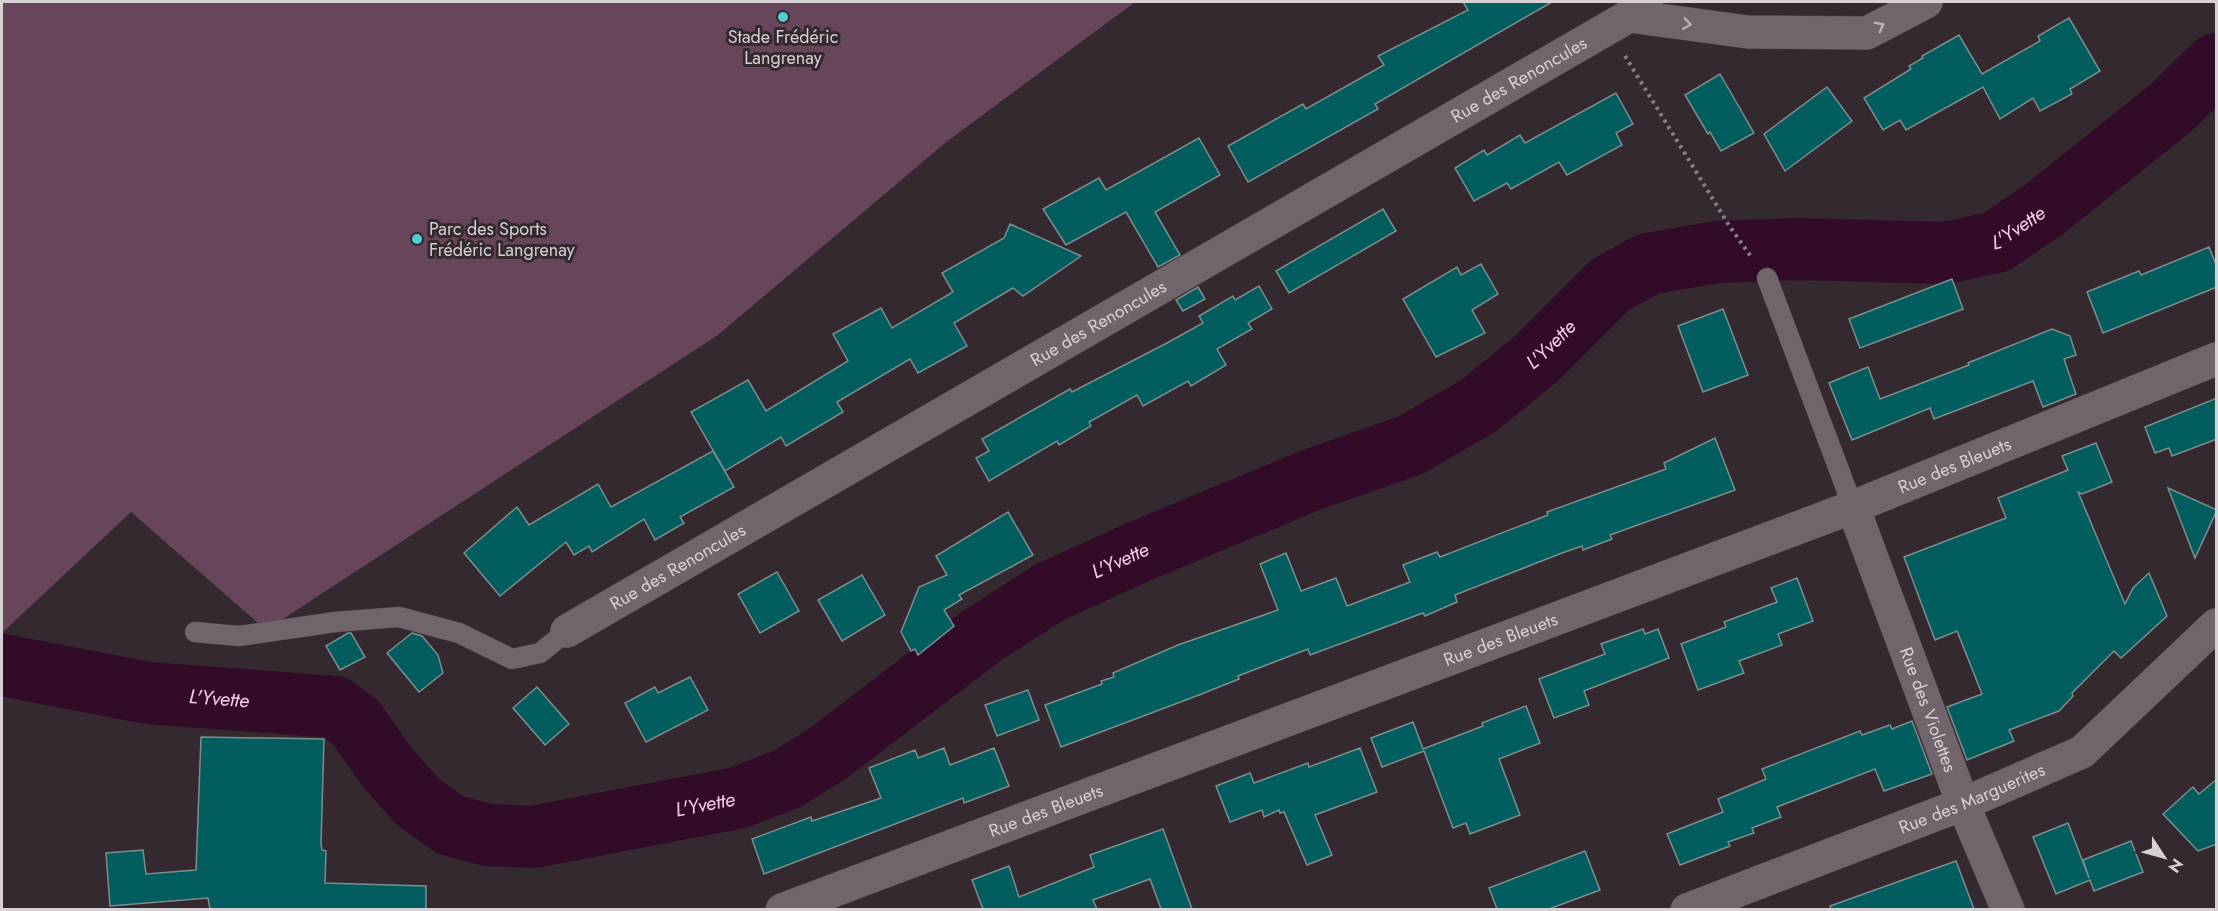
<svg xmlns="http://www.w3.org/2000/svg" width="2218" height="911" font-family="Jost,sans-serif">
<rect width="100%" height="100%" fill="#33292f"/>
<path fill="#67465c" d="M2 2H1135L945 143 718 335 266 630 131 512 2 633Z"/>
<g fill="none" stroke-linecap="round" stroke-linejoin="round">
<path stroke="#310b27" stroke-width="62" id="s1" d="M2 665 148 693 335 707 356 723 387 767 417 801 450 825 488 835 533 837 737 798 787 779 827 754 983 635 1050 592 1138 552 1311 480 1411 445 1478 406 1536 359 1610 285 1648 264 1717 252 1798 249 1945 253 1996 242 2042 211 2172 107 2216 64"/>
</g>
<g fill="#025d5f" stroke="#7e8d8d" stroke-width="1.5">
<path d="M1463 2H1552L1375 104 1378 109 1248 182 1228 146 1303 104 1306 109 1384 65 1378 56 1468 10Z"/>
<path d="M2069 18 2100 71 2070 89 2072 94 2040 111 2033 98 2000 119 1983 87 1906 130 1900 120 1883 130 1864 98 1911 69 1909 66 1923 58 1922 56 1959 35 1982 74 2040 41 2038 36Z"/>
<path d="M1720 74 1754 133 1721 151 1710 132 1708 134 1685 95Z"/>
<path d="M1827 87 1852 121 1785 171 1764 134Z"/>
<path d="M1616 93 1633 124 1616 133 1622 145 1567 175 1559 162 1511 189 1507 183 1474 201 1455 168 1484 150 1487 155 1520 135 1525 143Z"/>
<path d="M1199 138 1220 175 1155 212 1180 255 1158 267 1126 212 1066 245 1043 209 1099 178 1106 190Z"/>
<path d="M1383 209 1396 231 1289 293 1276 271Z"/>
<path d="M1010 224 1081 256 1023 296 1013 288 954 323 967 346 918 373 910 359 837 402 843 412 786 446 781 437 725 471 691 412 748 380 766 411 848 361 833 334 881 308 892 328 953 292 942 273 1004 238Z"/>
<path d="M2209 247 2217 267V287L2103 333 2087 292 2139 271 2141 275Z"/>
<path d="M1481 264 1498 294 1472 310 1485 333 1436 357 1403 299 1457 267 1461 275Z"/>
<path d="M1952 279 1963 309 1860 348 1849 319Z"/>
<path d="M1259 286 1272 309 1248 323 1252 329 1217 349 1226 365 1191 386 1188 381 1143 406 1137 395 1089 422 1091 426 1059 445 1057 441 989 481 976 458 989 451 982 439 1070 389 1072 392 1167 343 1203 323 1199 316 1233 296 1235 300Z"/>
<path d="M1198 287 1205 299 1183 311 1176 300Z"/>
<path d="M1723 309 1748 375 1703 392 1678 326Z"/>
<path d="M2052 329 2070 336 2076 355 2064 359 2076 394 2043 407 2033 381 1934 419 1930 408 1852 440 1829 383 1868 367 1880 399 1969 365 1968 363Z"/>
<path d="M2217 398V439L2172 456 2169 448 2155 453 2145 427Z"/>
<path d="M1715 438 1735 490 1610 535 1612 539 1583 550 1582 546 1562 553 1455 595 1457 602 1425 616 1423 613 1310 655 1308 649 1238 676 1239 679 1199 695 1061 747 1045 705 1102 684 1101 681 1114 677 1113 673 1178 645 1278 610 1260 564 1286 553 1301 591 1336 578 1347 606 1410 582 1403 565 1437 552 1440 557 1548 515 1547 512 1666 469 1664 463Z"/>
<path d="M2096 443 2112 482 2082 494 2078 492 2125 604 2133 588 2149 573 2167 616 2121 658 2114 651 2072 693 2073 696 2059 711 2009 730 2014 741 1967 760 1947 707 1982 694 1957 631 1935 640 1904 557 2006 518 1998 498 2068 470 2062 456Z"/>
<path d="M713 451 734 487 680 517 684 523 655 540 644 519 592 552 589 546 574 555 566 542 500 596 464 553 517 507 529 525 598 484 611 507Z"/>
<path d="M2168 488 2217 510 2195 558Z"/>
<path d="M1008 512 1033 555 959 595 962 599 944 610 954 626 918 655 915 649 911 651 901 632 919 587 947 575 936 556Z"/>
<path d="M777 572 799 611 760 633 738 594Z"/>
<path d="M862 575 885 615 842 641 818 600Z"/>
<path d="M1797 578 1813 621 1778 634 1782 645 1739 661 1744 673 1698 690 1681 644 1726 627 1724 622 1777 602 1771 588Z"/>
<path d="M1643 629 1645 634 1658 629 1669 658 1584 691 1589 705 1554 718 1539 679 1605 654 1601 644Z"/>
<path d="M348 633H351L365 657 340 670 326 646Z"/>
<path d="M412 633 422 636 438 655 443 673 419 692 387 653Z"/>
<path d="M690 677 708 710 646 742 625 703 655 687 658 693Z"/>
<path d="M537 687 569 724 545 745 513 708Z"/>
<path d="M1028 690 1039 720 997 736 985 705Z"/>
<path d="M1526 706 1540 743 1499 759 1520 815 1470 834 1466 823 1453 828 1424 751 1382 767 1371 738 1413 722 1423 749 1483 726 1482 723Z"/>
<path d="M1912 721 1932 774 1884 791 1875 769 1777 807 1781 817 1752 828 1754 833 1728 842 1730 846 1680 865 1667 834 1723 812 1718 799 1766 779 1762 769 1860 731 1862 735 1890 725 1892 729Z"/>
<path d="M201 737 324 739 321 844 322 850 326 851 325 883 426 886V909H210L208 898 110 906 106 853 143 850 146 874 196 870Z"/>
<path d="M944 748 950 765 994 748 1009 786 964 803 963 798 764 874 752 839 811 817 812 821 881 798 869 768 915 750 918 758Z"/>
<path d="M1360 748 1377 792 1315 815 1332 855 1307 865 1284 812 1280 813 1279 810 1264 817 1262 810 1230 822 1216 786 1250 773 1254 783 1308 763 1309 767Z"/>
<path d="M2217 779V844L2198 851 2163 814 2193 787 2199 794Z"/>
<path d="M2068 823 2089 878 2083 860 2131 841 2143 872 2094 891 2090 880 2056 894 2033 837Z"/>
<path d="M1163 829 1192 909H1161L1150 879 1093 900 1097 909H983L972 880 1009 866 1019 897 1094 867 1090 855Z"/>
<path d="M1585 851 1600 890 1549 909H1497L1489 888Z"/>
<path d="M1956 861 1974 909H1831L1830 906Z"/>
</g>
<g fill="none" stroke-linecap="round" stroke-linejoin="round">
<defs>
<g id="service">
<path d="M1767 278 1853 507"/>
<path d="M195 632 239 636 335 622 399 617 459 633 512 659 540 653 567 631"/>
</g>
<g id="minor">
<path d="M1629 16 1748 32 1867 33 1926 2"/>
<path id="s2" d="M1853 507 1963 804 2008 910"/>
<path id="s3" d="M567 631 1629 16 1646 2"/>
<path id="s4" d="M782 910 1853 507 2216 359"/>
<path id="s5" d="M1687 910 1963 804 2082 752 2216 625"/>
</g>
</defs>
<use href="#service" stroke="#50474c" stroke-width="21"/>
<use href="#minor" stroke="#50474c" stroke-width="34"/>
<path stroke="#888085" stroke-width="4" stroke-dasharray="3 4.5" stroke-linecap="butt" d="M1625 56 1730 227 1752 258"/>
<use href="#service" stroke="#71656c" stroke-width="20"/>
<use href="#minor" stroke="#71656c" stroke-width="33"/>
</g>
<defs><path id="oneway-chevron" d="M-2-3.5L2.5 0L-2 3.5" fill="none" stroke-width="1.6" stroke-linecap="round" stroke-linejoin="round" transform="scale(1.5)"/></defs>
<g stroke="#b8b0b5">
<use href="#oneway-chevron" transform="translate(1687 24) rotate(8)"/>
<use href="#oneway-chevron" transform="translate(1880 26) rotate(-28)"/>
</g>
<g fill="#52cdcf" stroke="#33292f" stroke-width="2">
<circle cx="783" cy="17" r="6"/>
<circle cx="417" cy="239" r="6"/>
</g>
<g text-anchor="middle" stroke-width="6" stroke-linejoin="round" paint-order="stroke">
<g font-size="18" fill="#d7d0d4" stroke="#33292f">
<text x="783" y="43">Stade Frédéric<tspan x="783" dy="21">Langrenay</tspan></text>
<text x="429" y="235" text-anchor="start">Parc des Sports<tspan x="429" dy="21">Frédéric Langrenay</tspan></text>
</g>
<g font-size="18" fill="#d7d0d4" stroke="#33292f">
<text dy="6" stroke="none"><textPath href="#s3" startOffset="1100">Rue des Renoncules</textPath></text>
<text dy="6" stroke="none"><textPath href="#s3" startOffset="614">Rue des Renoncules</textPath></text>
<text dy="6" stroke="none"><textPath href="#s4" startOffset="1254">Rue des Bleuets</textPath></text>
<text dy="6" stroke="none"><textPath href="#s3" startOffset="128">Rue des Renoncules</textPath></text>
<text dy="6" stroke="none"><textPath href="#s4" startOffset="768">Rue des Bleuets</textPath></text>
<text dy="6" stroke="none"><textPath href="#s2" startOffset="216">Rue des Violettes</textPath></text>
<text dy="6" stroke="none"><textPath href="#s5" startOffset="306">Rue des Marguerites</textPath></text>
<text dy="6" stroke="none"><textPath href="#s4" startOffset="282">Rue des Bleuets</textPath></text>
</g>
<g font-size="20" font-style="italic" fill="#f8cbe7" stroke="#33292f">
<text dy="7" stroke="none"><textPath href="#s1" startOffset="2238">L'Yvette</textPath></text>
<text dy="7" stroke="none"><textPath href="#s1" startOffset="1734">L'Yvette</textPath></text>
<text dy="7" stroke="none"><textPath href="#s1" startOffset="1248">L'Yvette</textPath></text>
<text dy="7" stroke="none"><textPath href="#s1" startOffset="220">L'Yvette</textPath></text>
<text dy="7" stroke="none"><textPath href="#s1" startOffset="762">L'Yvette</textPath></text>
</g>
</g>
<rect width="2218" height="911" fill="none" stroke="#d7d0d4" stroke-width="6"/>
<g transform="translate(2164 857) rotate(126)" stroke="#33292f" stroke-width="4.5" paint-order="stroke">
<path d="M0-4.5L10 22L0 15L-10 22Z" fill="#d7d0d4"/>
<text y="-9" font-size="16" font-weight="bold" text-anchor="middle" fill="#d7d0d4">N</text>
</g>
</svg>
